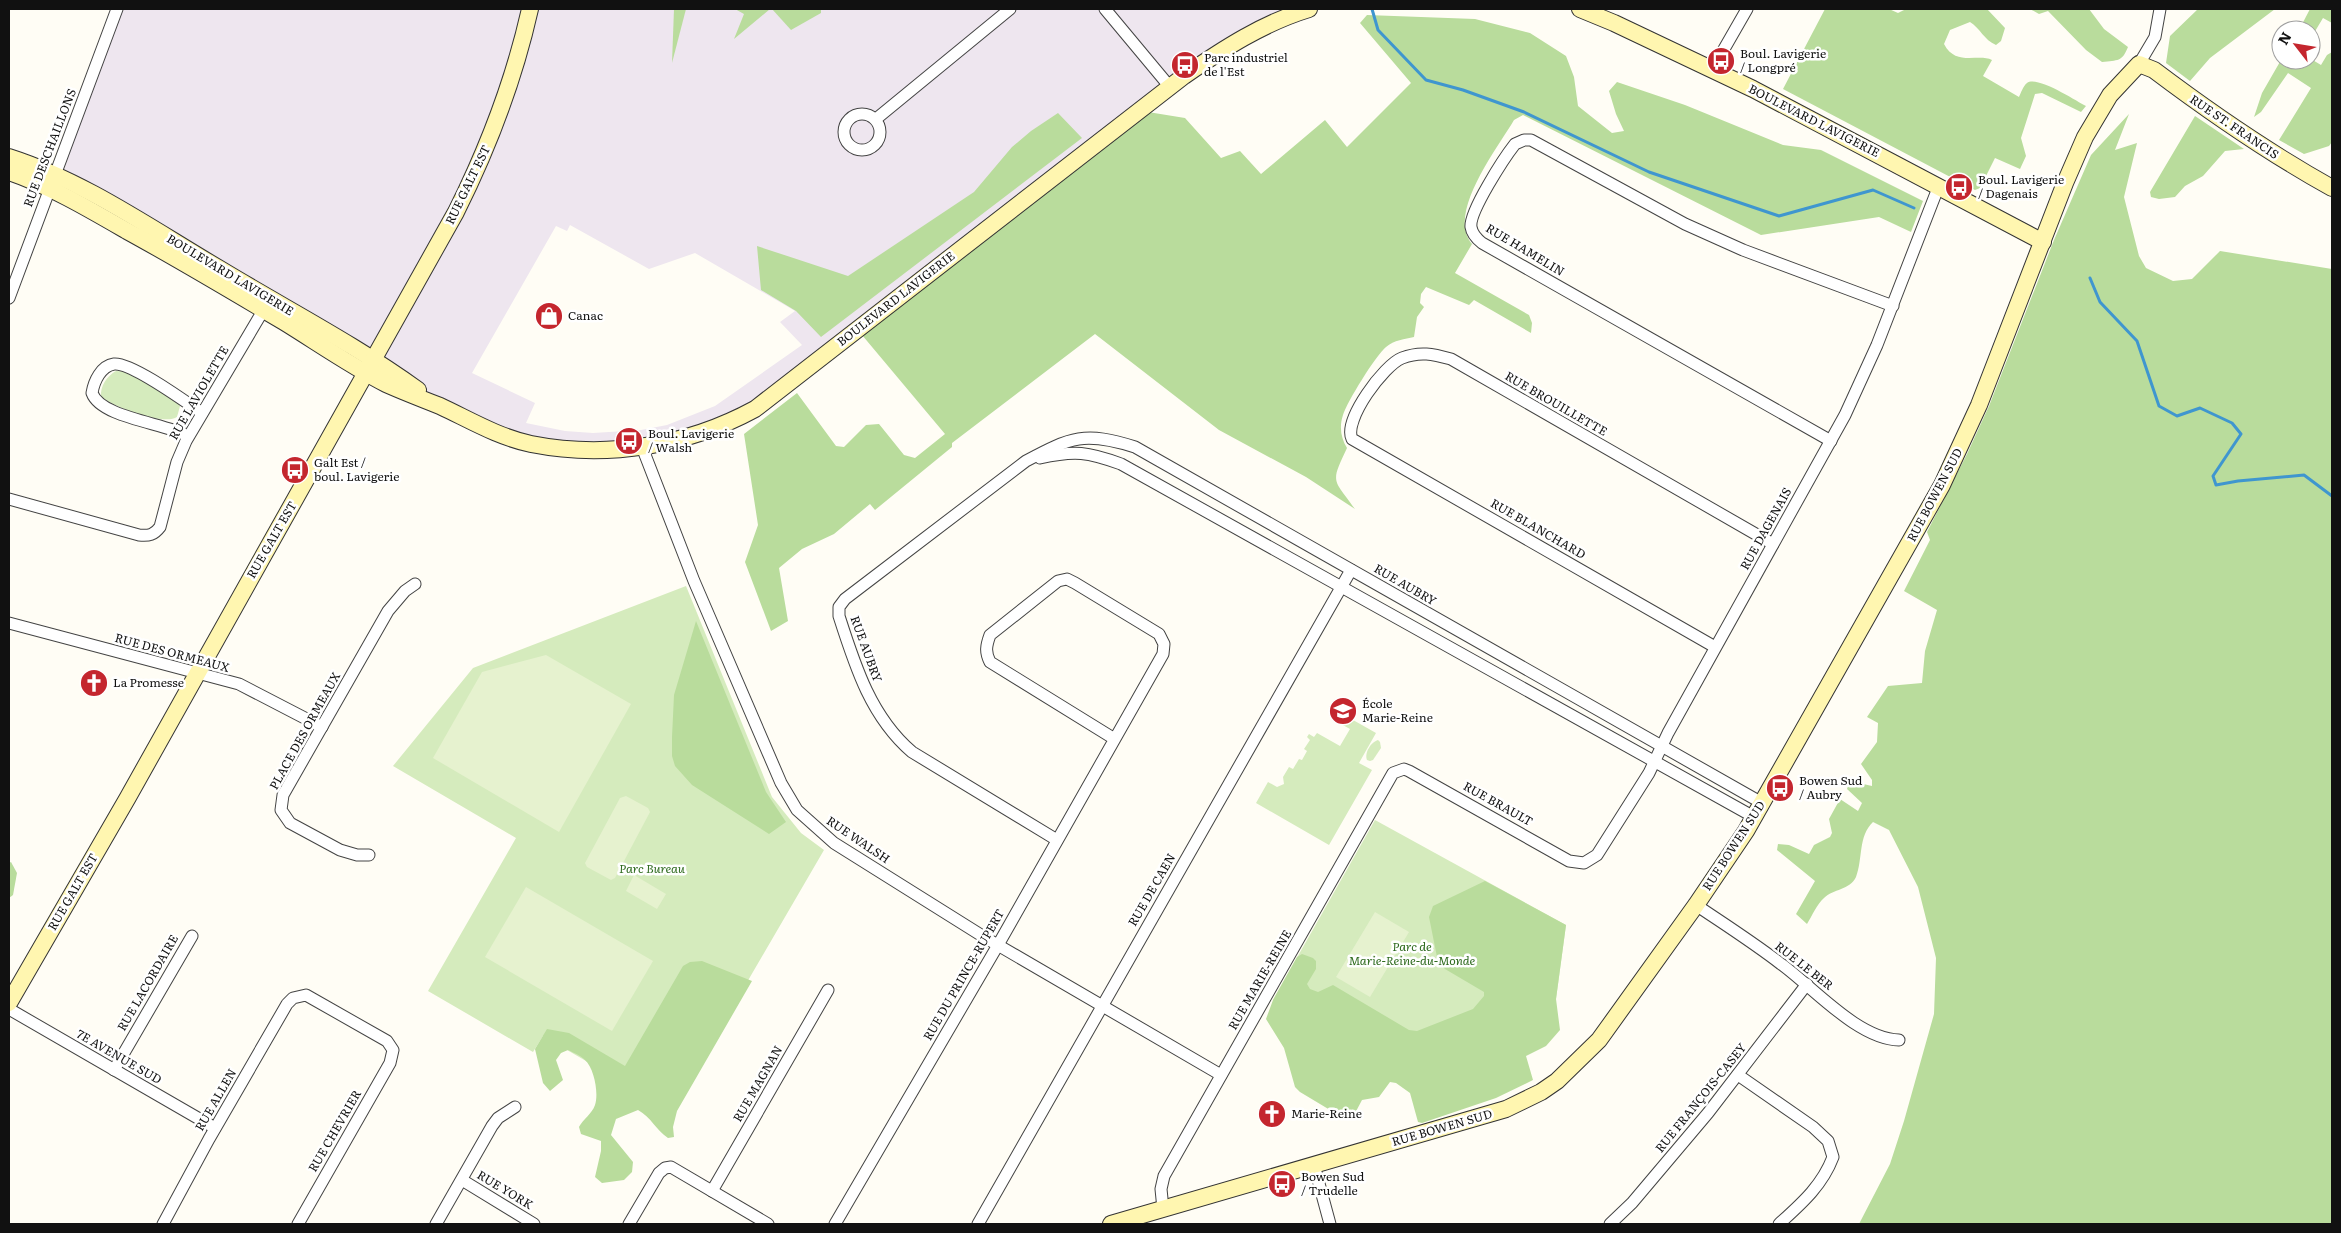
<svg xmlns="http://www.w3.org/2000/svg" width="2341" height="1233" font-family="Literata,serif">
<rect width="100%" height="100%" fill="#fffdf5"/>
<path fill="#eee6ef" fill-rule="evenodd" d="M118 9H1309L1258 29 730 422 591 450 488 429 54 182ZM570 225 649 269 695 253 795 311 780 322 802 345 715 406 667 425 641 430 593 433 565 431 526 423 535 403 472 373 556 226 567 231Z"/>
<g fill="#d5ebbd">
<path d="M116 371C138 371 159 390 177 401L180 406 177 417C164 426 114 407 101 397 100 386 107 376 116 371Z"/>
<path d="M686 586 772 797 801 833 824 850 672 1111 543 1036 533 1052 428 991 516 838 393 766 473 668Z"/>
<path d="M1346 716 1376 733 1359 763 1372 770 1329 845 1256 803 1268 782 1277 787 1284 784 1283 777 1289 767 1293 769 1299 759 1302 760 1307 751 1304 749 1310 740 1307 737 1309 734 1314 737 1317 733 1340 746 1350 729 1341 724Z"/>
<path d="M1378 740 1380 742 1381 748 1373 760 1370 761 1367 760C1364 753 1371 742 1378 740Z"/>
<path d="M1375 820 1566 925 1556 999 1314 1100 1273 1000Z"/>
</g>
<g fill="#b9dc9c">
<path d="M674 9H686L672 63Z"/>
<path d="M735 9H770L734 39 744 14Z"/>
<path d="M772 9H821V13L791 30Z"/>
<path d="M1825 9H1889L1898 13 1906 9H1987L2005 28 2001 41 1996 45C1984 40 1980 28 1970 22L1950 30 1944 44C1956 67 1978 53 1992 60L1983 76 2019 97C2021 93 2023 86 2027 83 2037 75 2076 101 2086 106L2081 112 2042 93 2035 94 2021 138 2026 156 2020 169 1995 158 1980 188 1975 190 1783 89Z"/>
<path d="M2030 9H2089L2104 29 2128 47C2122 62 2118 60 2102 62L2086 50 2048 11 2039 14Z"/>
<path d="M2198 9H2275L2210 58 2190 81 2166 63 2170 36Z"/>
<path d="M2310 9H2332V23L2323 18 2311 38V30H2299Z"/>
<path d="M1367 15 1475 19 1530 33 1566 56 1574 77 1578 106 1612 133 1624 131 1616 114 1609 91 1617 82 1685 105 1783 145 1821 150 1923 201 1911 232 1879 217 1761 235 1523 115 1514 120C1497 149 1446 214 1472 244L1455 273 1529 315 1532 323 1531 333 1474 300 1469 305 1426 287 1421 294 1420 303 1424 307 1417 317 1414 337C1405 339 1394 340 1386 347 1376 355 1347 402 1343 415 1339 427 1341 438 1347 448 1330 484 1333 478 1355 509L1306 477 1219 430 1095 334 952 443V447L875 510 870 504 834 534 802 549 779 568 788 621 771 631 745 562 758 525 744 434 797 393 836 446 844 447 866 425 879 424 904 455 915 458 945 434 862 335 1148 112 1185 118 1221 158 1240 151 1261 174 1325 120 1347 147 1411 83 1360 23Z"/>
<path d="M2332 52V142L2329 146 2304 154 2279 140 2311 88 2288 73 2261 112 2254 117 2262 93 2281 60 2311 59 2321 65 2327 55Z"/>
<path d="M1058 113 1082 138 821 337 796 311 761 290 757 246 848 276 974 192 1012 147 1031 131Z"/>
<path d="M2129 114 2115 150 2137 143 2124 197 2139 256 2146 268 2173 281 2192 279 2220 251 2332 269V1224H1859L1890 1164 1904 1121 1934 1014 1936 958 1918 887 1889 830 1873 822C1858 836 1863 859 1856 877 1850 890 1833 889 1824 898 1817 904 1812 916 1807 924L1796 914 1815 881 1777 850 1778 844 1789 845 1809 854 1814 845 1830 837 1832 833 1829 819 1840 799 1858 811 1862 803 1847 789 1850 781 1872 786V780L1861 764 1877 742 1878 723 1867 717 1888 686 1922 683 1925 651 1937 610 1904 591 1930 540 1927 532 1967 454 1989 406 2054 240 2091 155Z"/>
<path d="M2195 116 2244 149 2225 151 2203 176 2185 186 2175 197 2159 199 2151 197 2150 192Z"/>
<path d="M696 621 766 792 786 822 769 834 692 785 675 766 672 756V737L674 695Z"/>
<path d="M11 862 17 873 13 895 9 898V863Z"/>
<path d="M1485 881 1566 925 1556 999 1560 1030 1546 1046 1526 1056 1533 1080 1496 1098 1422 1123 1418 1122 1410 1093 1396 1083 1390 1082 1379 1097 1362 1100 1353 1117 1345 1119 1300 1092 1295 1087 1284 1048 1266 1019 1273 1000 1297 957 1302 954 1313 958 1316 961V969L1307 984 1310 989 1318 992 1333 985 1409 1030 1417 1031 1473 1009 1484 996V992L1445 969 1438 962 1429 917 1433 906Z"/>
<path d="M702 961 752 981 677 1111 673 1127 674 1137 668 1138C656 1130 651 1117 638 1110L616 1119 611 1135 633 1162 632 1172 624 1180 602 1183 595 1177 601 1151V1141L581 1134 579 1127C583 1119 592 1114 595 1105 599 1093 594 1068 585 1060 580 1055 574 1053 568 1050L561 1053 556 1060 563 1080 550 1091 543 1083 535 1049 547 1029 569 1033 625 1066 683 966 690 962Z"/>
</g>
<g fill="#e6f2cf">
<path d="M546 655 631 704 559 832 433 758 482 672Z"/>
<path d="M626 796 648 808 650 812 615 878 611 880 587 867 585 863 620 798Z"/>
<path d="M634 875 666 894 657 909 626 891Z"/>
<path d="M526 887 653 961 612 1031 485 957Z"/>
<path d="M1375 912 1409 932 1370 997 1336 977Z"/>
</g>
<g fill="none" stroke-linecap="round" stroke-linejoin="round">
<g stroke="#3f96cf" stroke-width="3">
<path d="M1372 9 1378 30 1426 80 1463 90 1524 112 1649 172 1779 216 1873 190 1914 208"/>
<path d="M2090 278 2100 302 2137 341 2159 406 2177 416 2200 408 2232 423 2241 434 2213 476 2216 485 2238 481 2304 475 2332 496"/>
</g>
<defs>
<g id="street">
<path d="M1105 9 1170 87"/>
<path d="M2139 64 2155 37 2160 9"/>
<path d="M1712 70 1747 9"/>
<circle cx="862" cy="132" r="18"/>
<path d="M876 119 1010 9"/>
<path d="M9 298 117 9"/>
<path d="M188 436C165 423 101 418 92 393 94 381 101 366 114 364 131 362 186 402 202 413"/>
<path d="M1831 441 1482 243C1477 239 1472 234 1471 227 1469 212 1504 158 1515 144L1524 140H1531L1685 224 1743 250 1893 306"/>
<path d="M642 447 694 581 781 783 797 810 834 843 984 937 1221 1075"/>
<path d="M1040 458C1075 450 1088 452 1121 464L1754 817"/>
<path d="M9 499 139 535C149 536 154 535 160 527L177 462 186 441 267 304"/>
<path d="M9 623 239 684 322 727"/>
<path d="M1715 647 1352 439C1343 420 1384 365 1402 358 1420 351 1433 354 1451 359L1773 544"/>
<path d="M1057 840 912 752C871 717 855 666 839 616V607L845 599 1026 461C1071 437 1085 431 1135 447L1762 803"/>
<path d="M369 855H357L340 850 290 823 281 810 283 795 388 611 405 591 415 584"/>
<path d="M1696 905C1724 924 1754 943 1781 964 1814 988 1858 1039 1899 1040"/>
<path d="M9 1009 215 1128"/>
<path d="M114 1070 192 936"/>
<path d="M1738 1075 1813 1127 1828 1141 1833 1157C1822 1186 1801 1204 1779 1224"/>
<path d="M1314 1165 1330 1224"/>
<path d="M462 1180 534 1224"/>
<path d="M712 1191 828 990"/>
<path d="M1163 1209 1161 1189 1164 1176 1393 773 1404 769 1409 771 1569 861 1584 863 1597 855 1649 773 1668 733 1845 415 1877 345 1938 188"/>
<path d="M163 1224 209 1139 287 1004 293 998 306 995 387 1041 393 1050 390 1063 298 1224"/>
<path d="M436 1224 492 1126 498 1118 515 1107"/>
<path d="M629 1224 659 1173 665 1168 671 1167 768 1224"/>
<path d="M835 1224 998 945 1163 654 1164 644 1159 634 1075 583 1067 579 1058 581 990 635C986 646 985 652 990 662L1113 738"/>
<path d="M978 1224 1351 570"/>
<path d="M1610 1224 1632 1203 1708 1113 1807 984"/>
</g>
<g id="secondary">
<path d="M1580 9 1614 23 1753 89 2043 242"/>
<path d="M9 157C84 181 152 229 220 269 286 309 356 345 418 390"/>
<path d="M9 172C50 186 89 209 127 231 180 260 232 291 284 322 318 343 351 366 386 384 404 392 422 399 440 406 470 420 498 437 531 444 607 459 687 446 755 409L1184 76C1223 49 1263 23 1309 9"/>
<path d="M9 1003 127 799 456 212C488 148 514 80 530 9"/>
<path d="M1111 1224 1506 1109 1541 1092 1557 1081 1599 1040 1696 905 1746 831 1942 485 1979 405 2065 183 2085 137 2110 95 2139 64 2154 70C2211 113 2269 153 2332 188"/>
</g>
</defs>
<use href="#street" stroke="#444" stroke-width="13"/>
<use href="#secondary" stroke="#333" stroke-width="18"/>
<use href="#street" stroke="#fff" stroke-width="11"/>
<use href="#secondary" stroke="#fff6b0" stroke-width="16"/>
</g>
<defs>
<symbol id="bus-disc" viewBox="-11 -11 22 22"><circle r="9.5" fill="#c4262e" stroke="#fff"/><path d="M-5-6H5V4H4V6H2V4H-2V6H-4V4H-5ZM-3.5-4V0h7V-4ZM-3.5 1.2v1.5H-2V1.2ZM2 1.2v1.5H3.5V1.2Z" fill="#fff"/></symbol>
<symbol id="shop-disc" viewBox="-11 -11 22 22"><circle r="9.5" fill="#c4262e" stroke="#fff"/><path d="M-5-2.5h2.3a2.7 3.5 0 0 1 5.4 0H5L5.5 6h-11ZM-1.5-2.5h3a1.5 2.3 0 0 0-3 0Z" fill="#fff"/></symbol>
<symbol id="church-disc" viewBox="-11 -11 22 22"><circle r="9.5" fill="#c4262e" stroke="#fff"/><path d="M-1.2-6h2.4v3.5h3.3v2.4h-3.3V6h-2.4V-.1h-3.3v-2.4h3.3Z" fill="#fff"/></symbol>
<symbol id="school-disc" viewBox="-11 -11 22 22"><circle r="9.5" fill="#c4262e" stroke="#fff"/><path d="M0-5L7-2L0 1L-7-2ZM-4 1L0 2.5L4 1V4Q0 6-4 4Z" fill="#fff"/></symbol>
</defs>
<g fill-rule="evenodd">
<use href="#bus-disc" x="1705" y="45" width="32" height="32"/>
<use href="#bus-disc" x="1169" y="49" width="32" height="32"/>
<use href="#bus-disc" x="1943" y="171" width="32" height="32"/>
<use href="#shop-disc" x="533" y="300" width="32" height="32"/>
<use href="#bus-disc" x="613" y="425" width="32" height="32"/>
<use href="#bus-disc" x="279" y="454" width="32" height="32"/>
<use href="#church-disc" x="78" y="667" width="32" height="32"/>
<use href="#school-disc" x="1327" y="695" width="32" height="32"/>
<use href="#bus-disc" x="1764" y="772" width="32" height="32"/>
<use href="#church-disc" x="1256" y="1098" width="32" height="32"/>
<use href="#bus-disc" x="1266" y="1168" width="32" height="32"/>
</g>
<g text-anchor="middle" stroke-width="5" stroke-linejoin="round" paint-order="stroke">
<g font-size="12" fill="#111" stroke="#fff" text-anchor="start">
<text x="1740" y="58">Boul. Lavigerie<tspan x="1740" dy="14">/ Longpré</tspan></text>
<text x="1204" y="62">Parc industriel<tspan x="1204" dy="14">de l'Est</tspan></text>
<text x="1978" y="184">Boul. Lavigerie<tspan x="1978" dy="14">/ Dagenais</tspan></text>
<text x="568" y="320">Canac</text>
<text x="648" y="438">Boul. Lavigerie<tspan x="648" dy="14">/ Walsh</tspan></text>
<text x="314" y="467">Galt Est /<tspan x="314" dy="14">boul. Lavigerie</tspan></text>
<text x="113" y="687">La Promesse</text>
<text x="1362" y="708">École<tspan x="1362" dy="14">Marie-Reine</tspan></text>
<text x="1799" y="785">Bowen Sud<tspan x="1799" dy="14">/ Aubry</tspan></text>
<text x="1291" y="1118">Marie-Reine</text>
<text x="1301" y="1181">Bowen Sud<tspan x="1301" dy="14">/ Trudelle</tspan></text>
</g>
<g font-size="12" fill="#111" stroke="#fff">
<text transform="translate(1814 121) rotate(27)" y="4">BOULEVARD LAVIGERIE</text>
<text transform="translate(2234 127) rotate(34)" y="4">RUE ST. FRANCIS</text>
<text transform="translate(50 148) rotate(-69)" y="4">RUE DESCHAILLONS</text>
<text transform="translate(468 185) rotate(-64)" y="4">RUE GALT EST</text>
<text transform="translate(1525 250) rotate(31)" y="4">RUE HAMELIN</text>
<text transform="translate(230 275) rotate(31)" y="4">BOULEVARD LAVIGERIE</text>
<text transform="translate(896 299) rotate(-38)" y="4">BOULEVARD LAVIGERIE</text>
<text transform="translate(199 393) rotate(-60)" y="4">RUE LAVIOLETTE</text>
<text transform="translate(1556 404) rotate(30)" y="4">RUE BROUILLETTE</text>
<text transform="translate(1935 495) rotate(-62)" y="4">RUE BOWEN SUD</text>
<text transform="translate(1538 529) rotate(30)" y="4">RUE BLANCHARD</text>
<text transform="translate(1766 529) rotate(-61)" y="4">RUE DAGENAIS</text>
<text transform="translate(272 540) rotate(-60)" y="4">RUE GALT EST</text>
<text transform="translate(1405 585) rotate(30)" y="4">RUE AUBRY</text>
<text transform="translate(866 649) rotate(70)" y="4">RUE AUBRY</text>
<text transform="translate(172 653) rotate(15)" y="4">RUE DES ORMEAUX</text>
<text transform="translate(305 731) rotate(-61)" y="4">PLACE DES ORMEAUX</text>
<text transform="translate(1498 804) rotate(29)" y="4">RUE BRAULT</text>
<text transform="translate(858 840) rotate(34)" y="4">RUE WALSH</text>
<text transform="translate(1734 846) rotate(-57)" y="4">RUE BOWEN SUD</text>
<text transform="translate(1152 890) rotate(-60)" y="4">RUE DE CAEN</text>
<text transform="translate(73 892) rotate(-60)" y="4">RUE GALT EST</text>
<text transform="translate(1804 966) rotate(38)" y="4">RUE LE BER</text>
<text transform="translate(964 975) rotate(-60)" y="4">RUE DU PRINCE-RUPERT</text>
<text transform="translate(1260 980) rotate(-60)" y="4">RUE MARIE-REINE</text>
<text transform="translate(148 983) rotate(-60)" y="4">RUE LACORDAIRE</text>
<text transform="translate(119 1057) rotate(30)" y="4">7E AVENUE SUD</text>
<text transform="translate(758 1084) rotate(-60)" y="4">RUE MAGNAN</text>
<text transform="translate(1701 1098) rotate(-51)" y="4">RUE FRANÇOIS-CASEY</text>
<text transform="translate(216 1100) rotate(-60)" y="4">RUE ALLEN</text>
<text transform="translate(1442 1128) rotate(-16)" y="4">RUE BOWEN SUD</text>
<text transform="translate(335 1131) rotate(-60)" y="4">RUE CHEVRIER</text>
<text transform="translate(505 1190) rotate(31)" y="4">RUE YORK</text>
</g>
<g font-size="12" font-style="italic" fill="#2f6b1f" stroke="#fff">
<text x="652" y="873">Parc Bureau</text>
<text x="1412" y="951">Parc de<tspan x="1412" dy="14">Marie-Reine-du-Monde</tspan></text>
</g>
</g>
<rect width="2341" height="1233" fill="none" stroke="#111111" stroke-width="20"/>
<g transform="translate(2296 45) rotate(301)"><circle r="24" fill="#ffffff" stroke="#a0a0a0"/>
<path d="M0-4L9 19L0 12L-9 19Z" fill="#c4262e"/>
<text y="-8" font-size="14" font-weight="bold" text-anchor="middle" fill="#111111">N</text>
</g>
</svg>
